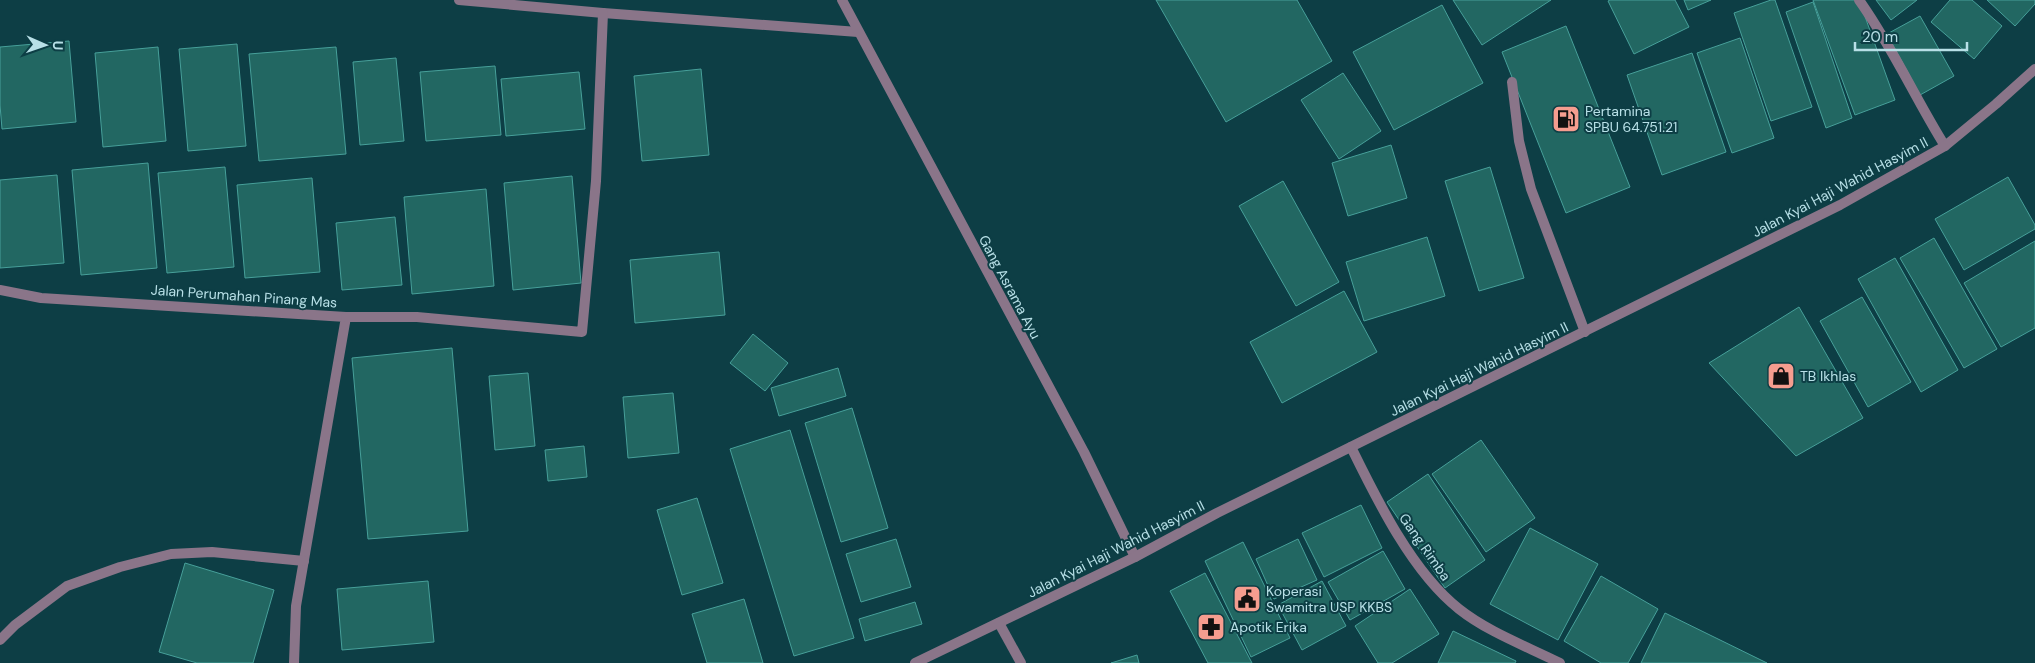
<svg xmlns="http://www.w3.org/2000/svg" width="2035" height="663" font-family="'DM Sans',sans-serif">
<rect width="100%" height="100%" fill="#0d3e45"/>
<g fill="#226762" stroke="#47a09a">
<path d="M1156 0H1297L1332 61 1226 122Z"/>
<path d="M1453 0H1551L1482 45Z"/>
<path d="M1610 0H1675L1689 27 1634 54 1608 1Z"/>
<path d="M1684 0H1711L1688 10Z"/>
<path d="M1771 0H1775L1812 107 1771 121 1734 13Z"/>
<path d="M1813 0H1855L1863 11 1895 100 1855 115Z"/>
<path d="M1876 0H1917L1891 20Z"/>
<path d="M1950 0H1972L2002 26 1974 59 1931 22Z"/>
<path d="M1987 0H2035V4L2015 26Z"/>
<path d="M1813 2 1852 118 1826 128 1786 12Z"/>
<path d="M1442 5 1483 83 1394 130 1353 52Z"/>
<path d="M1920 16 1954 76 1920 95 1887 34Z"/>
<path d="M1566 26 1630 187 1566 213 1502 52Z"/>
<path d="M1740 38 1774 138 1732 153 1697 53Z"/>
<path d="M69 41 76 122 2 129 0 105V47Z"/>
<path d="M237 44 246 146 188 151 179 49Z"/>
<path d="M158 47 166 141 103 147 95 53Z"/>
<path d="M336 47 346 154 259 161 249 54Z"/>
<path d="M1692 53 1726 152 1662 175 1627 75Z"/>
<path d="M396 58 404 141 360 145 353 62Z"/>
<path d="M495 66 501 135 426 141 420 72Z"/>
<path d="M701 69 709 155 642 161 634 76Z"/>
<path d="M579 72 585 129 506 136 501 79Z"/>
<path d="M1343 73 1381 131 1339 159 1301 100Z"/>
<path d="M1391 145 1407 198 1348 216 1332 163Z"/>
<path d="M148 163 157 268 81 275 72 170Z"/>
<path d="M225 167 234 267 167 273 158 173Z"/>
<path d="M1490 167 1524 278 1479 291 1445 181Z"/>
<path d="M57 175 64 263 0 268V180Z"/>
<path d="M572 176 581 283 513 290 504 183Z"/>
<path d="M2008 177 2035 225V229L1964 270 1935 219Z"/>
<path d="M312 178 320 272 245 278 237 185Z"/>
<path d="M1283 181 1339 282 1296 306 1239 206Z"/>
<path d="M486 189 494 286 412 294 404 197Z"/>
<path d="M395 217 402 285 342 290 336 223Z"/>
<path d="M1427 237 1445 296 1364 321 1346 262Z"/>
<path d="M1934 238 1997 349 1964 368 1900 258Z"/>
<path d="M2035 241V328L2001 347 1964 283Z"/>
<path d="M719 252 725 315 635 323 630 260Z"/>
<path d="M1895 258 1958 370 1921 392 1858 279Z"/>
<path d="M1344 291 1377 352 1282 403 1250 342Z"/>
<path d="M1862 297 1911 382 1868 407 1820 321Z"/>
<path d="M1799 307 1863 418 1796 456 1709 363Z"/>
<path d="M753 334 788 363 765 391 730 363Z"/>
<path d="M452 348 468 531 368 539 352 358Z"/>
<path d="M838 368 846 396 779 416 771 388Z"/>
<path d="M528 373 535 446 495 450 489 376Z"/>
<path d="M673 393 679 453 628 458 623 397Z"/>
<path d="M852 408 888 528 841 542 805 423Z"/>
<path d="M790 430 854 638 794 656 730 449Z"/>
<path d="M1481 440 1535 518 1486 552 1432 474Z"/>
<path d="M584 446 587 477 548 481 545 450Z"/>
<path d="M1428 474 1485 560 1445 588 1387 502Z"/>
<path d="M697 498 723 583 682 595 657 510Z"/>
<path d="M1361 505 1382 548 1324 577 1302 533Z"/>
<path d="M1530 528 1598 564 1558 640 1490 604Z"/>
<path d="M896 539 911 587 861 602 846 554Z"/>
<path d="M1298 539 1317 580 1274 599 1256 559Z"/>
<path d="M1243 542 1290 638 1251 657 1205 561Z"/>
<path d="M1383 551 1405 589 1350 620 1328 582Z"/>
<path d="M185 563 274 590 253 663H197L159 652Z"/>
<path d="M1205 573 1252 663H1208L1170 591Z"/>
<path d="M1601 576 1658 609 1628 663H1601L1564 641Z"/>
<path d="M428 581 434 642 342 650 337 589Z"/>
<path d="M1322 581 1346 626 1302 650 1278 605Z"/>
<path d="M1410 589 1439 634 1392 663H1378L1355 626Z"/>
<path d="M744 599 763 663H707L692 614Z"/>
<path d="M915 602 922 624 865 641 859 619Z"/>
<path d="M1665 613 1767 663H1641Z"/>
<path d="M1453 631 1516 661 1515 663H1438Z"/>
<path d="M1137 655 1139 663H1111Z"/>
</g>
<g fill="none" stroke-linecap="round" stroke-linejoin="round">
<path stroke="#8a7589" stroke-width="10" d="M1512 82 1519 141 1531 189 1585 332"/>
<g stroke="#8a7589" stroke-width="10">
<path d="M459 0 603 13 858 32"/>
<path d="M842 0 1084 452 1135 557"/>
<path d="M1859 0C1892 46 1915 98 1945 146"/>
<path d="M0 290 41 298 346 317 296 606 294 663"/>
<path d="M346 317H417L582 332 596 181 603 13"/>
<path d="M1351 447C1377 500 1412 572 1459 609 1488 632 1526 646 1560 663"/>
<path d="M999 623 1021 663"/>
<path d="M0 640 15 625 67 586 120 567 171 554 212 552 304 561"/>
</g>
<path stroke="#8a7589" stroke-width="10" d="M915 663 1135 557 1217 513 1840 205 1945 146 1996 104 2035 69"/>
</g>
<defs>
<symbol id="fuel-square" viewBox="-11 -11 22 22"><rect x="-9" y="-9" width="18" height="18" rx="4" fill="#f59d8f" stroke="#0d3e45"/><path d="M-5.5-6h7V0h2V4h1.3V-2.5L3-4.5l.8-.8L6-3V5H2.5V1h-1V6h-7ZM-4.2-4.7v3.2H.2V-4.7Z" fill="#111"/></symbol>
<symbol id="shop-square" viewBox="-11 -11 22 22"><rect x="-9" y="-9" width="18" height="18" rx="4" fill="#f59d8f" stroke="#0d3e45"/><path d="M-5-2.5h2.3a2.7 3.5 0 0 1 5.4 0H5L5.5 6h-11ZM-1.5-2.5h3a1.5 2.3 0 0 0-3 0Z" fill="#111"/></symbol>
<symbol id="civic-square" viewBox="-11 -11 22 22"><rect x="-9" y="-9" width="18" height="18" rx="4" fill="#f59d8f" stroke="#0d3e45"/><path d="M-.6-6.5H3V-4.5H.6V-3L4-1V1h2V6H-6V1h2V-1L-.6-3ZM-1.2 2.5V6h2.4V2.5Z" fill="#111"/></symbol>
<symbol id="pharmacy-square" viewBox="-11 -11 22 22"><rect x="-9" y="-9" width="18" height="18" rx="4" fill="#f59d8f" stroke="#0d3e45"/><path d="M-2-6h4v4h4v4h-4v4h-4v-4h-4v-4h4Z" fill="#111"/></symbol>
</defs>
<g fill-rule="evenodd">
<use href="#fuel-square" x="1550" y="103" width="32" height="32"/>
<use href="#shop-square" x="1765" y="360" width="32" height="32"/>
<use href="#civic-square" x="1231" y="583" width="32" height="32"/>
<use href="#pharmacy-square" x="1195" y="611" width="32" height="32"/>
</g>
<g text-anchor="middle" stroke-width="4" stroke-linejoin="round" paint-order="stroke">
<g font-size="14" fill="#b8e0e7" stroke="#0d3e45" text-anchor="start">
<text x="1585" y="116">Pertamina<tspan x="1585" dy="16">SPBU 64.751.21</tspan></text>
<text x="1800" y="381">TB Ikhlas</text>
<text x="1266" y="596">Koperasi<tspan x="1266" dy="16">Swamitra USP KKBS</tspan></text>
<text x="1230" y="632">Apotik Erika</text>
</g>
<g font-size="14" fill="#b8e0e7" stroke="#0d3e45">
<text transform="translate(1840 187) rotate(-28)" y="5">Jalan Kyai Haji Wahid Hasyim II</text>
<text transform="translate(1010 287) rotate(62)" y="5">Gang Asrama Ayu</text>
<text transform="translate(244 296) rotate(4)" y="5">Jalan Perumahan Pinang Mas</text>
<text transform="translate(1479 369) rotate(-26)" y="5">Jalan Kyai Haji Wahid Hasyim II</text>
<text transform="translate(1425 547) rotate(55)" y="5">Gang Rimba</text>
<text transform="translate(1116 549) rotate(-27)" y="5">Jalan Kyai Haji Wahid Hasyim II</text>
</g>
</g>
<g transform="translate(45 45) rotate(92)" stroke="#0d3e45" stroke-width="4" paint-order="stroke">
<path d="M0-4L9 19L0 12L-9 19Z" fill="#b8e0e7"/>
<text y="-8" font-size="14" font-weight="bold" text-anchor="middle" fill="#b8e0e7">U</text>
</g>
<path d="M1855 42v8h112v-8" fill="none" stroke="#b8e0e7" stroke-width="2.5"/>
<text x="1862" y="42" font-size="15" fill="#b8e0e7" stroke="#0d3e45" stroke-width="4" paint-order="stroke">20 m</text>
</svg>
